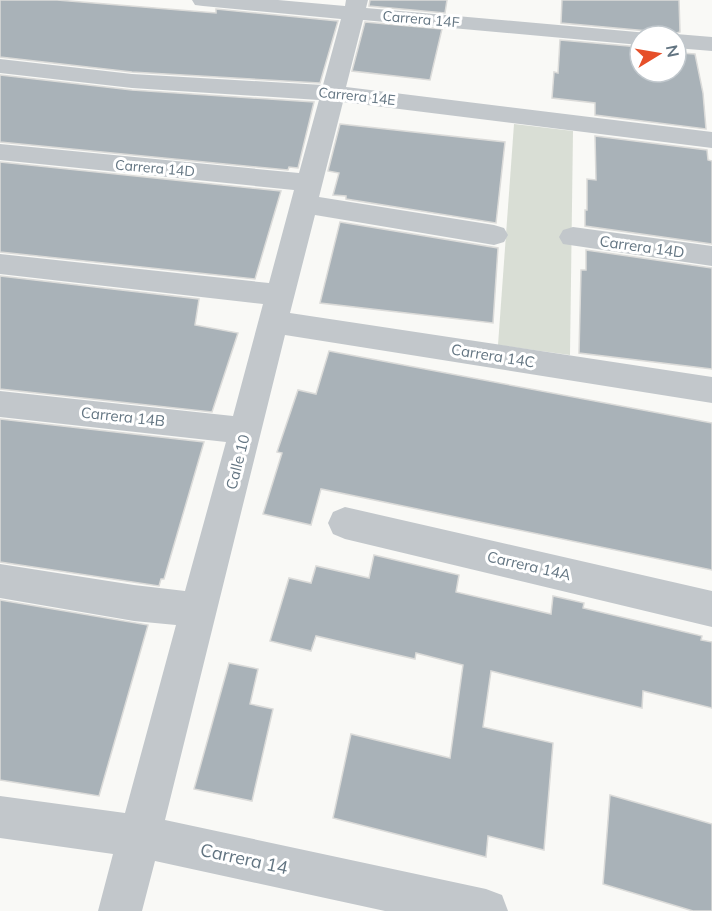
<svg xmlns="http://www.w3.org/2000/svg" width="712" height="911" font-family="Mulish,sans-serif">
<rect width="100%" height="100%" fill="#f9f9f6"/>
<path fill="#d9ded5" d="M514 124 573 131 570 355 498 345Z"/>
<g fill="#a9b2b8" stroke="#dbdbd9" stroke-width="1.5">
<path d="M0 0H57L216 13V9L338 21 320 83 132 72 0 57Z"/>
<path d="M370 0H447L445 13 369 6Z"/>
<path d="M562 0H679L680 32 667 36H652L648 31 561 23Z"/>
<path d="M365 22 442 29 430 80 352 71Z"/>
<path d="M560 40 640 47V72H676V50L681 51V53L695 54 703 93 706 129 595 115V103L552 98 554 72 558 73Z"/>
<path d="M0 75 132 90 314 102 298 168 289 167 288 170 0 142Z"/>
<path d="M340 124 505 142 496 223 346 199V196L333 195 339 173 328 171Z"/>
<path d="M595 136 707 150 708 160 712 161V244L585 226V210H587V179L596 180Z"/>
<path d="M0 162 281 191 255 279 0 252Z"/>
<path d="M340 222 498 248 493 323 320 303Z"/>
<path d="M586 250 712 268V369L579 353 581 270H586Z"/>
<path d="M0 276 199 299 195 325 238 333 212 412 0 389Z"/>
<path d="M329 351 712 423V570L321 489 311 525 263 514 282 453 277 452 298 390 316 394Z"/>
<path d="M0 419 204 442 164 579H161L159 586 0 562Z"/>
<path d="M374 555 459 575 456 592 551 614 553 596 584 603 583 608 702 636 701 640 712 642V708L643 691 642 708 491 671 483 727 553 743 544 850 488 836 486 857 333 818 351 734 450 758 463 665 416 653 415 659 316 636 311 651 270 641 289 578 311 583 316 566 369 578Z"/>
<path d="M0 600 148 625 99 796 0 780Z"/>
<path d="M229 663 258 669 250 704 273 709 252 801 194 789Z"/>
<path d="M610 795 712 824V911H693L603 884Z"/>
</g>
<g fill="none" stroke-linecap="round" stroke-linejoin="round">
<g fill="#c2c7cb" fill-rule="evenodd">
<path d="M192 0H278L345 6 346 0H368L366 8 648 33 650 36H640V45L363 20 346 87 712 132V148L343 102 319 197 494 225 504 228 508 235 504 242 494 245 315 215 290 313 712 377V403L285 335 165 820 486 889 502 895 508 911H385L155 861 142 911H98L113 854 0 838V796L125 813 176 625 134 621 0 598V564L134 585 185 591 226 442 0 417V391L233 416 263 304 0 274V254L269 283 294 190 0 160V144L299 173 319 100 132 88 0 73V59L132 74 323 85 341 19 203 6 195 5Z"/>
<path d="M676 34 712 37V51L676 48V36H669Z"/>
<path d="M573 227 712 246V266L563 244 559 237 563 230Z"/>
<path d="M345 507 712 591V627L345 539 333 534 328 523 333 512Z"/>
</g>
</g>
<g text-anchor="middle" stroke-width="6" stroke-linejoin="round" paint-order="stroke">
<g font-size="14" fill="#637582" stroke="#fff">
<text transform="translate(421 19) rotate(5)" y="5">Carrera 14F</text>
<text transform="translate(357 96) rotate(6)" y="5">Carrera 14E</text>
<text transform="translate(155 168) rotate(5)" y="5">Carrera 14D</text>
</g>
<g font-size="15" fill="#637582" stroke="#fff">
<text transform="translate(642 247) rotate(8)" y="5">Carrera 14D</text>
<text transform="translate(493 356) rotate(9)" y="5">Carrera 14C</text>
<text transform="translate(123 417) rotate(6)" y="5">Carrera 14B</text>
<text transform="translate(238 462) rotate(-76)" y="5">Calle 10</text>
<text transform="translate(529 566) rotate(13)" y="5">Carrera 14A</text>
</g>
<g font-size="18" fill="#637582" stroke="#fff">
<text transform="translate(244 859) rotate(12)" y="6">Carrera 14</text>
</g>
</g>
<g transform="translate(658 54) rotate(79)"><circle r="28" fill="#ffffff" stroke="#c1c8cd" stroke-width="1.5"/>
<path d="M0-4.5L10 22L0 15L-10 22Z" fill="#e64f29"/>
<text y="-9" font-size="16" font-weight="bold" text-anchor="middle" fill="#637582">N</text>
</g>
</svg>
